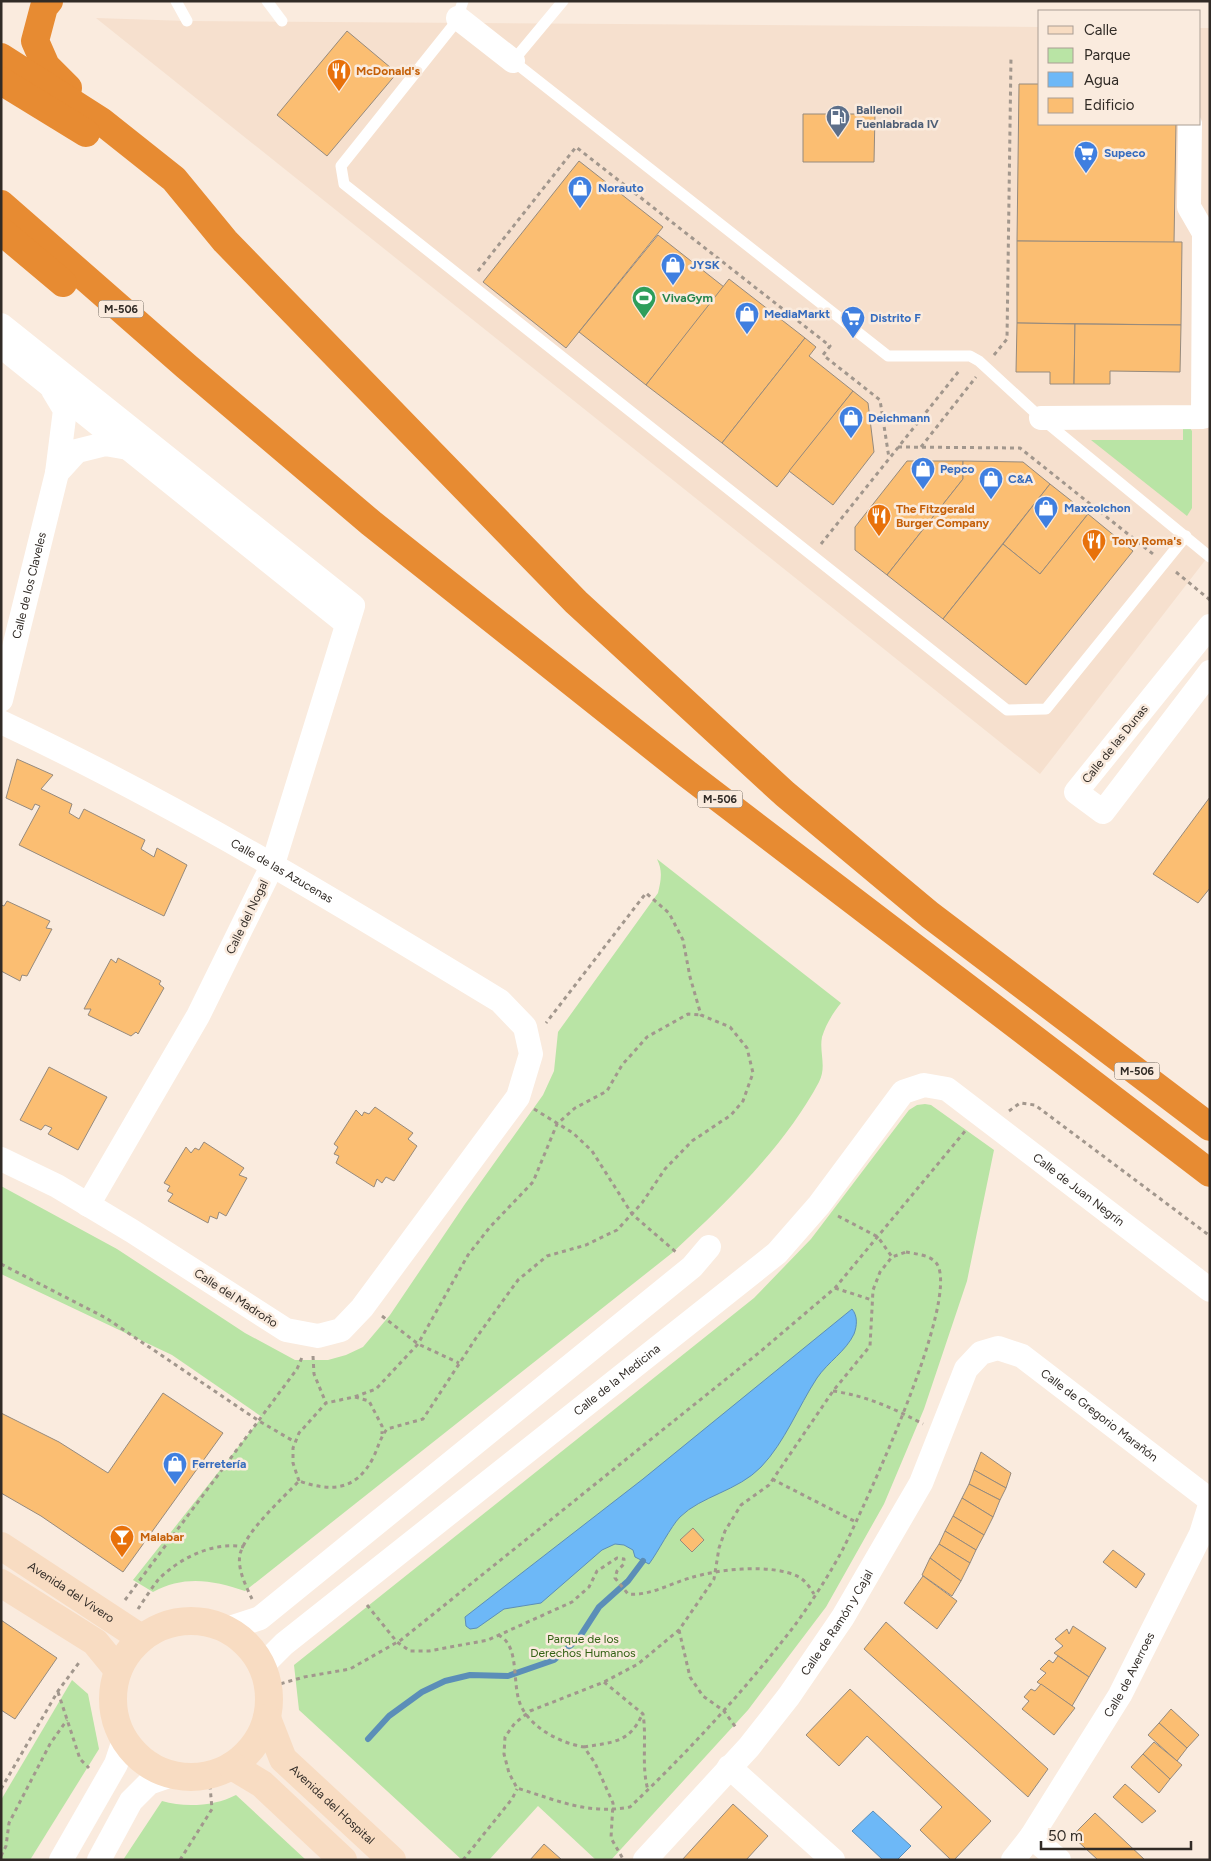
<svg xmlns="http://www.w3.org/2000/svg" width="1211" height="1861" font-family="Figtree,sans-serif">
<rect width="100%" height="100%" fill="#faebde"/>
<path fill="#f6e0ce" d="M96 18 187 21 1040 27V124H1200V28H1210V554L1040 774Z"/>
<g fill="#b9e4a5">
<path d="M1183 427H1189L1192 431V508L1187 516 1091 440H1183Z"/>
<path d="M657 859 841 1003C833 1013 826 1024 822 1037 819 1052 827 1067 819 1082 785 1146 725 1204 672 1253L245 1591C213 1580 184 1575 153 1592L133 1580 262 1417 172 1355 1 1274V1186L117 1249 245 1333 295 1360H328L346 1355 363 1347 390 1315 465 1204 543 1095 554 1071 558 1032 658 893C661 880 663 871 657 859Z"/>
<path d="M925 1104 931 1105 994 1150 967 1281 924 1409 884 1504 826 1607 748 1710 611 1860H596L538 1806 489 1860H462L299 1710 294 1665 754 1298 811 1239 909 1110 917 1105Z"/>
<path d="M72 1680 88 1694 99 1749 30 1860H1V1800Z"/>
<path d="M236 1795 306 1860H123L162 1801C185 1808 215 1806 236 1795Z"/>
</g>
<g fill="#6db8f7" stroke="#5b8eb8">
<path d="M852 1309C858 1316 857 1326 854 1334 846 1351 828 1362 817 1378 798 1407 785 1442 761 1467 738 1491 701 1496 680 1517 671 1526 658 1552 649 1564L635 1557 633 1550 624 1545 615 1544 602 1550 541 1603 504 1609 477 1628 470 1629 466 1626 465 1617 643 1479Z"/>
<path d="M873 1811 911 1846 897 1860H883L852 1831Z"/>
</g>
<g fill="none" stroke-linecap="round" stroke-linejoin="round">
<path stroke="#5b8eb8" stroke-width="6" d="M368 1739 389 1716 422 1692 445 1681 470 1675 508 1676 554 1660 579 1638 599 1607 628 1581 643 1561"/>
</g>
<g fill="#fbbe72" stroke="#968a7d">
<path d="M347 31 397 73 327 156 277 115Z"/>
<path d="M1019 84H1040V124H1176L1174 243 1017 241Z"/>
<path d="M803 114H875L874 162H803Z"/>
<path d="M579 161 663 227 566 348 483 282Z"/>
<path d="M658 235 724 287 646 385 579 332Z"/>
<path d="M1017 241 1182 242 1181 325 1017 323Z"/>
<path d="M729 279 805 338 722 443 646 385Z"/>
<path d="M1017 323 1075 324 1074 384H1050V372H1016Z"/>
<path d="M1075 324 1181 325 1180 372 1110 371V384H1074Z"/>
<path d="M805 338 816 347 809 356 853 391 777 487 722 443Z"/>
<path d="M853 391 868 403 874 452 833 505 789 471Z"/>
<path d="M907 461H963V479L887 575 855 550V527Z"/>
<path d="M963 461 1023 462 1050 484 943 619 887 575 963 479Z"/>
<path d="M1050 484 1088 514 1040 574 1003 544Z"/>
<path d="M1088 514 1133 551 1026 685 943 619 1003 544 1040 574Z"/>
<path d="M17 759 53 775 41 789 72 804 69 813 79 819 84 809 145 840 141 849 154 857 157 848 187 865 164 916 19 845 40 806 35 804 32 810 6 798Z"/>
<path d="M1210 797V888L1198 903 1153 874Z"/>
<path d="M7 901 50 921 46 928 52 929 27 976 22 975 20 981 1 971V905L4 906Z"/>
<path d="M118 958 161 981 159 984 164 988 138 1034 136 1032 131 1036 88 1015 91 1009H84L111 959 116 963Z"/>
<path d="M49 1067 107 1097 78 1150 48 1134 52 1128 45 1125 41 1130 20 1120Z"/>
<path d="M375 1107 413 1133 408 1139 417 1146 394 1181 386 1177 382 1183 377 1179 374 1187 336 1163 339 1156 334 1154 338 1147 334 1144 356 1110 362 1116 364 1112 369 1114Z"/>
<path d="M204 1142 244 1168 239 1175 247 1178 226 1216 219 1212 217 1219 210 1216 208 1223 168 1201 173 1194 167 1191 170 1186 164 1183 186 1147 191 1153 195 1148 199 1150Z"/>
<path d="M163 1393 223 1433 123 1572 41 1516 1 1493V1413L59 1442 108 1473Z"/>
<path d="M981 1452 1011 1473 1006 1488 974 1470Z"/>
<path d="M974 1470 1006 1488 1000 1500 969 1484Z"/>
<path d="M969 1484 1000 1500 993 1517 962 1498Z"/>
<path d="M962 1498 993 1517 984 1535 953 1516Z"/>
<path d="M953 1516 984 1535 976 1550 945 1531Z"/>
<path d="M693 1528 704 1540 692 1552 680 1540Z"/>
<path d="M945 1531 976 1550 970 1563 939 1544Z"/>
<path d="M939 1544 970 1563 961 1581 930 1558Z"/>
<path d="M1113 1550 1145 1574 1136 1588 1103 1562Z"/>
<path d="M930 1558 961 1581 952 1596 922 1575Z"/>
<path d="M923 1576 957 1601 937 1629 904 1603Z"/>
<path d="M1 1620 57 1658 15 1719 1 1710Z"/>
<path d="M886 1622 1048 1769 1028 1797 864 1649Z"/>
<path d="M1073 1626 1106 1648 1089 1677 1054 1653 1063 1646 1055 1639 1067 1629 1069 1634Z"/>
<path d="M1058 1656 1089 1677 1072 1706 1037 1682 1046 1673 1040 1669 1049 1660 1053 1663Z"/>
<path d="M1041 1684 1075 1708 1054 1735 1022 1709 1029 1701 1024 1697 1031 1689 1035 1691Z"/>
<path d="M850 1689 991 1821 954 1860H951L920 1830 942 1807 867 1736 839 1766 806 1735Z"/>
<path d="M1171 1709 1199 1735 1187 1748 1159 1723Z"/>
<path d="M1159 1723 1187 1748 1177 1761 1148 1735Z"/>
<path d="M1154 1742 1182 1765 1170 1779 1143 1754Z"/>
<path d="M1143 1754 1170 1779 1159 1793 1131 1767Z"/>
<path d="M1125 1784 1156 1811 1142 1823 1113 1797Z"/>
<path d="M733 1804 768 1836 746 1860H682Z"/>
<path d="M1095 1813 1145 1860H1098L1072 1836Z"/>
<path d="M544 1844 562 1860H530Z"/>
</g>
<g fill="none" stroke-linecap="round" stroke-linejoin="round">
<g stroke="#a2978d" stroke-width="3" stroke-dasharray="4 4" stroke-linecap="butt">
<path d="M478 271 576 147 830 346 823 355 880 400 889 458"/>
<path d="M994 355 1007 339 1011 57"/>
<path d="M898 447 1020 448 1153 554"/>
<path d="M921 447 976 377"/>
<path d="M821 544 959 371"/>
<path d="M1176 572 1210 600"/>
<path d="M534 1109 573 1133 592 1151 632 1214 677 1253"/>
<path d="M1009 1111 1020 1103 1035 1105 1210 1236"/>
<path d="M838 1216 878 1237 892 1257"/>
<path d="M906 1252C916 1254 931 1255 937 1264 960 1301 866 1502 845 1545 833 1569 811 1603 795 1625 745 1690 689 1751 630 1807 588 1815 556 1800 517 1788L509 1773 504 1754 505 1737 515 1723 530 1711 604 1682 638 1664 679 1630 714 1579 719 1548 725 1531 741 1505 769 1485 833 1391 870 1346 873 1290 880 1272 892 1257Z"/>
<path d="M1 1264 106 1318 259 1421 295 1442"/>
<path d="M835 1288 872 1300"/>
<path d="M382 1316 418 1344 459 1363"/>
<path d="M313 1356 314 1374 326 1403"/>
<path d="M833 1391C867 1396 893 1408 923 1424"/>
<path d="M355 1397 369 1401 382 1426V1434"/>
<path d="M772 1479 856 1522"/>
<path d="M299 1481 293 1463V1448L299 1433 326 1403 354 1397 376 1389 418 1344 468 1255 490 1227 533 1182 557 1124 575 1108 607 1091 622 1065 647 1037 688 1014 701 1015"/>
<path d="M252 1599C246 1586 237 1569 240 1554 247 1530 282 1499 299 1481 331 1492 356 1491 373 1458 378 1448 380 1438 387 1429L423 1419 476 1338 518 1280 547 1256 586 1245 617 1230 642 1203 665 1169 692 1141 731 1115 743 1101 753 1073 747 1048 730 1027 701 1015 690 977 683 940 669 913 646 893 546 1023"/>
<path d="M125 1600 297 1369 303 1355"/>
<path d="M367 1605 397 1642 410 1651H429L488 1640 572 1602 589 1587 597 1571 617 1558 624 1559V1564L617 1571 615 1578 628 1594C650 1596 669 1584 690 1578 718 1569 772 1563 799 1577 806 1581 810 1588 814 1594"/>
<path d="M138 1609C144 1600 151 1589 158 1580 179 1558 214 1541 244 1547"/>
<path d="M679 1630 690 1677 703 1696 724 1711 737 1729"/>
<path d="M498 1635C521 1645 511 1685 521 1706 532 1729 561 1743 584 1747L595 1763 613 1803 611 1838 623 1859"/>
<path d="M604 1682 643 1714C647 1739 641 1766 648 1790"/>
<path d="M273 1686 304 1677 350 1669 401 1640 761 1351 835 1288 966 1130"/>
<path d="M58 1692 80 1759 89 1768"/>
<path d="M584 1747C613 1742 629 1743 642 1715"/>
<path d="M1 1789 58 1691 81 1660"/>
<path d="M1 1856 6 1846 9 1823 50 1744 67 1720"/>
<path d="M180 1860 212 1809 209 1774"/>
<path d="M463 1860 512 1799 517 1789"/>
</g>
<g stroke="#fff" stroke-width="11">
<path d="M176 1 187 21"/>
<path d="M267 1 282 21"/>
<path d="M463 1 456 22 341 166 344 184 1007 710 1046 709 1186 536"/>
<path d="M563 1 513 61 888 356H970L979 361 1041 418 1210 557"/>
</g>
<g stroke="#fff" stroke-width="24">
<path d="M458 18 513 61"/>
<path d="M1 325 353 606 273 864 198 1016 88 1205"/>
<path d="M1 346 347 624"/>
<path d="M53 390 65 410 57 473 77 451 105 444 128 448"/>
<path d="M1041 418 1203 417 1204 233 1189 207 1190 124"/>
<path d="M1210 626 1076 792 1103 812 1210 672"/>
<path id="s1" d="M1 700 57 473"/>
<path id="s2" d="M1 722C174 803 337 902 500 1001L525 1027 531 1054 518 1097 362 1308 341 1330 318 1336 286 1330 132 1231 57 1186 1 1159"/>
<path d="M227 1629 260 1618 692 1267 709 1247"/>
<path id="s3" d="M262 1666 284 1644 777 1253 819 1205 903 1092 924 1085 947 1089 1210 1290"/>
<path d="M729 1767 833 1860"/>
<path d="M1031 1837 1059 1860"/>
<path d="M61 1860 116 1764 124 1740"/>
<path d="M99 1860 131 1801 149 1783 172 1775"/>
<path id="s4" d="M645 1860 749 1747 789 1696 843 1617 921 1483 966 1369 981 1353 998 1348 1022 1356 1210 1500"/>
<path id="s5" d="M1013 1860 1031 1837 1120 1695 1201 1534 1210 1505"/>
</g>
<g stroke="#f8dcc2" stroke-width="28">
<path id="s6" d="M1 1546 141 1638"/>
<path d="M1 1583 95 1642 118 1670"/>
<circle cx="191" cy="1699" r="78"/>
<path id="s7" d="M267 1718 283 1759 392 1860"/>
<path d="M232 1766 262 1784 343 1860"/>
</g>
<g stroke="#e78b32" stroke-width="28">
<path d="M49 1 44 7 35 41 46 66 68 88"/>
<path d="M1 57 101 121 174 179 225 241 576 602 785 794 930 915 1210 1127"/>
<path d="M1 81 86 133"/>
<path d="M1 204 186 366 371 523 686 773 1210 1173"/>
<path d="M1 231 63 283"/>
</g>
</g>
<defs>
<symbol id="restaurant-pin" viewBox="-11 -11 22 30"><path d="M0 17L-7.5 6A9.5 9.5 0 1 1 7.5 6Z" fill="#e8710a" stroke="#faebde"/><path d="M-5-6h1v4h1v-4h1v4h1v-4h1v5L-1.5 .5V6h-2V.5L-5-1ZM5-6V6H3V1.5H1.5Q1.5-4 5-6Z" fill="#fff"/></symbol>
<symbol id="fuel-pin" viewBox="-11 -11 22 30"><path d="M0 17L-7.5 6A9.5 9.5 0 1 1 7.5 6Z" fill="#5c6f8a" stroke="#faebde"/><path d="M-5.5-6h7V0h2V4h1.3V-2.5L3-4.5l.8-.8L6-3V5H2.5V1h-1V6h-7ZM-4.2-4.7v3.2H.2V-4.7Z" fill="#fff"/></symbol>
<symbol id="supermarket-pin" viewBox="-11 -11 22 30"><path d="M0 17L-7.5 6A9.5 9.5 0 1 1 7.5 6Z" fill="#3f7fe0" stroke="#faebde"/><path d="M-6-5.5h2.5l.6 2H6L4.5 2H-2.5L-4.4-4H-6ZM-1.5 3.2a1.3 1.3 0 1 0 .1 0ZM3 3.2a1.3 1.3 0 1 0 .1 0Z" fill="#fff"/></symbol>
<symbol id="shop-pin" viewBox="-11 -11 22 30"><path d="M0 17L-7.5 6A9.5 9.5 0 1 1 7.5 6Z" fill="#3f7fe0" stroke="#faebde"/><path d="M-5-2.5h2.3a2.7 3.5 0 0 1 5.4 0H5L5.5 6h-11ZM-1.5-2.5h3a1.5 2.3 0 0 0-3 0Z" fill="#fff"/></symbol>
<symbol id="stadium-pin" viewBox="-11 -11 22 30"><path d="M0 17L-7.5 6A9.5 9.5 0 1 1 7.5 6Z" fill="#2e9e5b" stroke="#faebde"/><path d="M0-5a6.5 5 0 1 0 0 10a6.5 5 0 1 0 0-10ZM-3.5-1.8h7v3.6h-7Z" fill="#fff"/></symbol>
<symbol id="bar-pin" viewBox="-11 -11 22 30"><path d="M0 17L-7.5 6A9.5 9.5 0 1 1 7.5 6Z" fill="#e8710a" stroke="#faebde"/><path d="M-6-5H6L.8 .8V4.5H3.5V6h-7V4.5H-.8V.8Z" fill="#fff"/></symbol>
</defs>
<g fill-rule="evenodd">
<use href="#restaurant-pin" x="325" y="57" width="28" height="38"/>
<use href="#fuel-pin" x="824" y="103" width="28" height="38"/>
<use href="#supermarket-pin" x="1072" y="139" width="28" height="38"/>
<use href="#shop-pin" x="566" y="174" width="28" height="38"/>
<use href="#shop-pin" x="659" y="251" width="28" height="38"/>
<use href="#stadium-pin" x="630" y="284" width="28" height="38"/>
<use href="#shop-pin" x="733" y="300" width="28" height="38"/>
<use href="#supermarket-pin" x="839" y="304" width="28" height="38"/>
<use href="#shop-pin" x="837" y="404" width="28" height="38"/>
<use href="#shop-pin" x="909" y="455" width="28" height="38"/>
<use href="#shop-pin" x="977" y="465" width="28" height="38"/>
<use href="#shop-pin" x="1032" y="494" width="28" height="38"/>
<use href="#restaurant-pin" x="865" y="502" width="28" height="38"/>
<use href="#restaurant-pin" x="1080" y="527" width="28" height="38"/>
<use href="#shop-pin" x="161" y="1450" width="28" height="38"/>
<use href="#bar-pin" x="108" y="1523" width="28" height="38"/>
</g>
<g text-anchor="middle" stroke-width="5" stroke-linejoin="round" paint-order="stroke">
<g fill="#faebde" stroke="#6d655d" stroke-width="1">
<rect x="98.5" y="300.5" width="45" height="17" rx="4"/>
<rect x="697.5" y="790.5" width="45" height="17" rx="4"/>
<rect x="1114.5" y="1062.5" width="45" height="17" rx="4"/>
</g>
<g font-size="11" font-weight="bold" fill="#312b26">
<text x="121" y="313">M-506</text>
<text x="720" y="803">M-506</text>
<text x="1137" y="1075">M-506</text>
</g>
<g font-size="12" font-weight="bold" fill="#c56008" stroke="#faebde" text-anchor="start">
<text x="356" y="75">McDonald's</text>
<text x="896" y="513">The Fitzgerald<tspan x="896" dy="14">Burger Company</tspan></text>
<text x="1112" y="545">Tony Roma's</text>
<text x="140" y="1541">Malabar</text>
</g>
<g font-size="12" font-weight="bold" fill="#4e5e75" stroke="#faebde" text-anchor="start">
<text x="856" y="114">Ballenoil<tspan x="856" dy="14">Fuenlabrada IV</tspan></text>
</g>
<g font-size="12" font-weight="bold" fill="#366cbe" stroke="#faebde" text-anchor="start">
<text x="1104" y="157">Supeco</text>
<text x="598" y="192">Norauto</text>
<text x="690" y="269">JYSK</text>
<text x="764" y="318">MediaMarkt</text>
<text x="870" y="322">Distrito F</text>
<text x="868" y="422">Deichmann</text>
<text x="940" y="473">Pepco</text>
<text x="1008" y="483">C&amp;A</text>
<text x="1064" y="512">Maxcolchon</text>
<text x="192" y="1468">Ferretería</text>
</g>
<g font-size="12" font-weight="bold" fill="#27864d" stroke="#faebde" text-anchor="start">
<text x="662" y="302">VivaGym</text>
</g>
<g font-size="12" fill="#312b26" stroke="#faebde">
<text dy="4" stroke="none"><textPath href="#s1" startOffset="118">Calle de los Claveles</textPath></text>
<text transform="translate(1115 744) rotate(-51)" y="4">Calle de las Dunas</text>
<text dy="4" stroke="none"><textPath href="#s2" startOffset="318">Calle de las Azucenas</textPath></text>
<text transform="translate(247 917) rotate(-64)" y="4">Calle del Nogal</text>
<text dy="4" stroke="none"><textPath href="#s3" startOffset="1076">Calle de Juan Negrín</textPath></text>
<text transform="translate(236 1298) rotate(33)" y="4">Calle del Madroño</text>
<text dy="4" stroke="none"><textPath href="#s3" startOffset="456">Calle de la Medicina</textPath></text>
<text dy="4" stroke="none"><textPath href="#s4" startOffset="754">Calle de Gregorio Marañón</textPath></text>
<text dy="4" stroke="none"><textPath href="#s6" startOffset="84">Avenida del Vivero</textPath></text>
<text dy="4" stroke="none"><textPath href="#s4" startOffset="306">Calle de Ramón y Cajal</textPath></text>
<text dy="4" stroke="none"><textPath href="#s5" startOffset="219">Calle de Averroes</textPath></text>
<text dy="4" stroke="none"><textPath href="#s7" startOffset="111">Avenida del Hospital</textPath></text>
</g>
<g font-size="12" fill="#346215" stroke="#faebde">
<text x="583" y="1643">Parque de los<tspan x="583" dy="14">Derechos Humanos</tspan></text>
</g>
</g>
<rect width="1211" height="1861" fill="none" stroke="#312b26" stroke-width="5"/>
<rect x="1038" y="10" width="162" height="115" fill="#faebde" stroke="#aa9e94"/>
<rect x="1048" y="26" width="25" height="8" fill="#f8dcc2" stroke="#aa9e94"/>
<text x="1084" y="35" font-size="15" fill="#312b26">Calle</text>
<rect x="1048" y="48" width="25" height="15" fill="#b9e4a5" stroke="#aa9e94"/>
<text x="1084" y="60" font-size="15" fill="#312b26">Parque</text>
<rect x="1048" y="72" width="25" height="15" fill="#6db8f7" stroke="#aa9e94"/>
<text x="1084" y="85" font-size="15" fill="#312b26">Agua</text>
<rect x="1048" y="98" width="25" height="15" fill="#fbbe72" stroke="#aa9e94"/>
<text x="1084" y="110" font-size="15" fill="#312b26">Edificio</text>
<path d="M1041 1841v8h150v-8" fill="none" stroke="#312b26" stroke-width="2.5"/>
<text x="1048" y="1841" font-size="15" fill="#312b26" stroke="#faebde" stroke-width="4" paint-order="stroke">50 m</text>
</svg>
